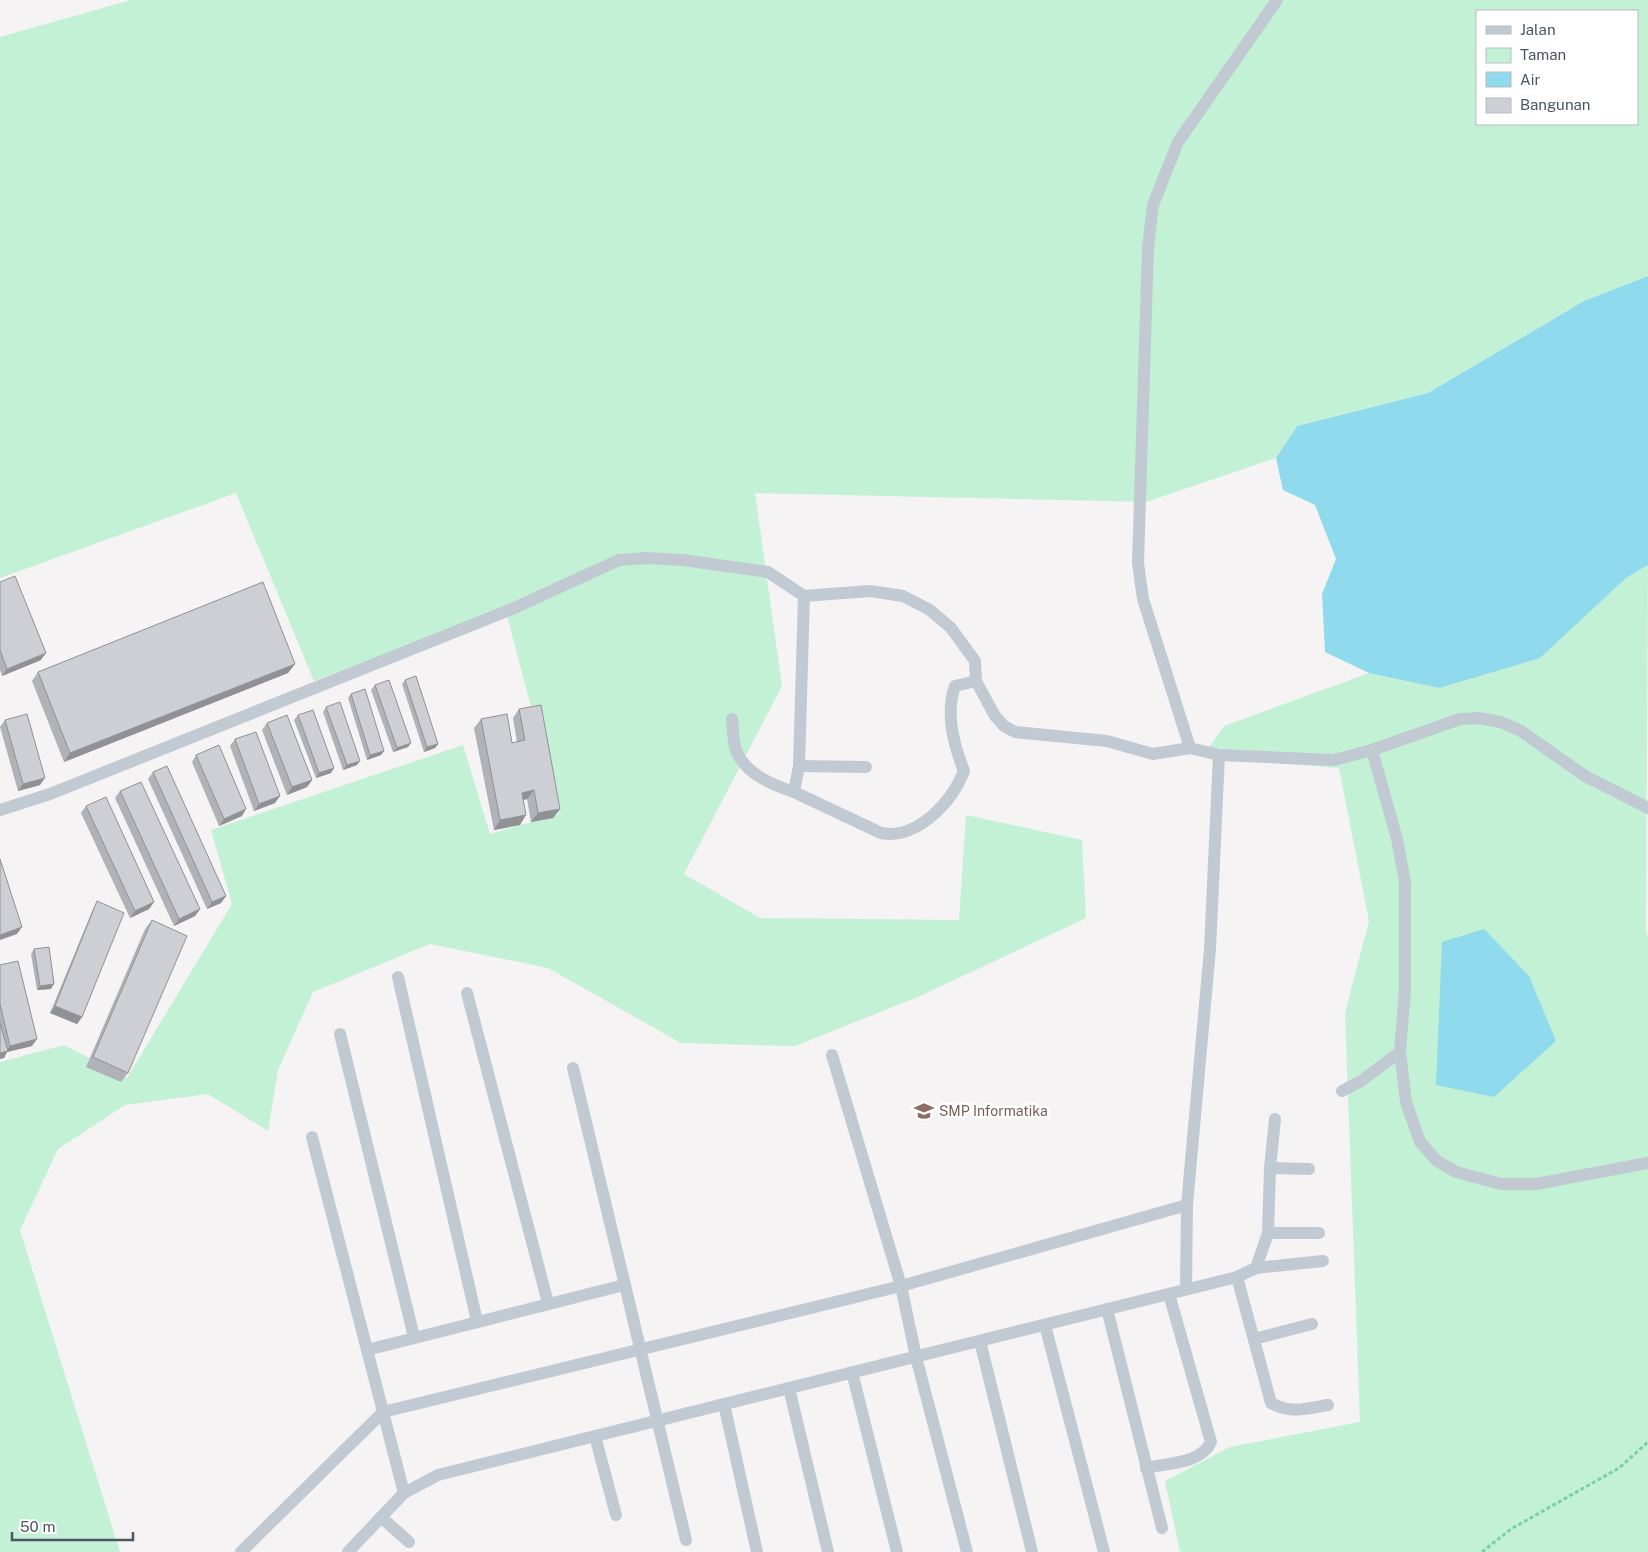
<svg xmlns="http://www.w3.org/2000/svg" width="1648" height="1552" font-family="'Public Sans',sans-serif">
<rect width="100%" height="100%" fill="#f5f3f3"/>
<g fill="#c3f1d5" fill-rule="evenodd">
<path d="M131 0H1648V276L1584 301 1428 393 1297 426 1276 458 1146 502 755 493 782 686 684 874 760 918 959 920 966 815 1082 840 1086 918 918 997 795 1046 681 1043 548 968 430 944 313 992 278 1070 268 1131 208 1094 125 1105 58 1149 20 1230 120 1552H0V1062L64 1045 127 1078 232 904 211 830 463 745 490 834 559 814 505 608 314 681 236 493 0 578V37ZM1477 11H1637V124H1477Z"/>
<path d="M1648 565 1646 932 1648 936V1552H1180L1165 1481 1230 1447 1360 1422 1345 1013 1369 921 1339 768 1202 757 1224 726 1369 673 1439 688Z"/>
</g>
<g fill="#90daee">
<path d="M1648 276V565L1626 578 1540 658 1439 688 1369 673 1325 652 1322 594 1336 559 1315 505 1283 490 1276 458 1297 426 1428 393 1584 301Z"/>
<path d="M1484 929 1529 976 1556 1041 1494 1097 1436 1085 1442 942Z"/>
</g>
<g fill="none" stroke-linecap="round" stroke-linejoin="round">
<path stroke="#7ad0a6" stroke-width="3" stroke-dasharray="4 2.5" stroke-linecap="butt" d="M1482 1552 1511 1529 1619 1468 1648 1442"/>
<g stroke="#c1cad2" stroke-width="12">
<path d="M732 719C733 729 733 742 736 751 747 775 771 784 794 792L799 766 804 596"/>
<path d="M1190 748 1143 599 1138 563 1148 248 1153 205 1178 142 1277 0"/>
<path d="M1372 750 1397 839 1405 882V989L1400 1052 1406 1102 1420 1142 1437 1161 1456 1172 1501 1184H1536L1648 1163"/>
<path d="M799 766 866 767"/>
<path d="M794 792 881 833C917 840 952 802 964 771 954 745 945 714 955 686L976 681"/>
<path d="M0 810 50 794 512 609 619 560 645 558 683 560 768 572 804 596 870 591 903 596 930 610 951 628 975 661 976 681 995 716 1004 726 1015 732 1107 741 1153 754 1190 748 1219 755 1334 760 1372 750 1460 719 1479 718 1501 722 1521 731 1585 776 1648 808"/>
<path d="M398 977 477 1321"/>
<path d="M467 993 548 1303"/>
<path d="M340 1034 414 1337"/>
<path d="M832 1055 901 1286 916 1357 967 1552"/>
<path d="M573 1068 686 1540"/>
<path d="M1342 1091 1361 1081 1400 1052"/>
<path d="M312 1137 404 1493"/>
<path d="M1270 1168 1309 1169"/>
<path d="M1268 1233H1319"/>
<path d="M1256 1268 1323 1261"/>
<path d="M1237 1277 1271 1403C1291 1414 1306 1409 1328 1405"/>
<path d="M1186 1289 1187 1205"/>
<path d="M1107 1309 1162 1528"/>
<path d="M1045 1325 1104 1552"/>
<path d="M1254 1339 1312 1324"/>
<path d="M980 1341 1032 1552"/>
<path d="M367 1350 624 1285"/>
<path d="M852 1372 897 1552"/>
<path d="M789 1388 828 1552"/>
<path d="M724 1404 757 1552"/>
<path d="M595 1436 616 1515"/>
<path d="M1146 1468C1167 1463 1201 1464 1211 1442L1169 1294"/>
<path d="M381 1517 409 1542"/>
<path d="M241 1552 383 1412 901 1286 1187 1205 1210 949 1219 755"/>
<path d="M348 1552 404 1493 438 1475 1237 1277 1256 1268 1268 1233 1270 1168 1275 1119"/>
</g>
</g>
<g fill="#b0b2b7">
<path d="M0 582 41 660 2 676 0 670Z"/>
<path d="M295 664 288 673 64 762 32 681 38 672Z"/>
<path d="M405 680 438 744 435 748 424 752 402 684Z"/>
<path d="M375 685 408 747 393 752 371 690Z"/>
<path d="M351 694 384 751 381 755 367 760 348 698Z"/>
<path d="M326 707 357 765 343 770 323 712Z"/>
<path d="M519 709 560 809 553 818 531 822 527 799 523 800 520 825 494 830 474 728 481 719 512 743 517 742 513 718Z"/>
<path d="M298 715 331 773 316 778 294 720Z"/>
<path d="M5 720 40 785 18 791 0 727Z"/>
<path d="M267 723 312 780 307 787 287 795 262 730Z"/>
<path d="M235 739 275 803 254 811 230 746Z"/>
<path d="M196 755 242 816 219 826 192 762Z"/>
<path d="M153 772 226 896 221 903 207 909 148 779Z"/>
<path d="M120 791 200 909 195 916 174 926 115 798Z"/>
<path d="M86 806 154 902 149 909 130 918 81 813Z"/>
<path d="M97 901 82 1017 77 1024 50 1013 93 909Z"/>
<path d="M152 920 128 1073 121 1082 86 1067 145 929Z"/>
<path d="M34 949 51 989 37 990 31 954Z"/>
<path d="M0 965 32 1046 7 1052 4 1058 0 1059Z"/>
</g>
<g fill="#909195">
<path d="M46 653 41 660 2 676 7 669Z"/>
<path d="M295 664 288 673 64 762 70 753Z"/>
<path d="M411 743 408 747 393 752 397 748Z"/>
<path d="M438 744 435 748 424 752 427 747Z"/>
<path d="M384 751 381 755 367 760 370 755Z"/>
<path d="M360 761 357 765 343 770 347 765Z"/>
<path d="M334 768 331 773 316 778 319 773Z"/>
<path d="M45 778 40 785 18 791 23 784Z"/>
<path d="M312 780 307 787 287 795 292 787Z"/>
<path d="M534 790 527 799 515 802 522 793Z"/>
<path d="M280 796 275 803 254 811 259 804Z"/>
<path d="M246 809 242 816 219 826 224 819Z"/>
<path d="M560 809 553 818 531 822 538 813Z"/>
<path d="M526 815 520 825 494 830 500 820Z"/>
<path d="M226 896 221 903 207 909 212 902Z"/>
<path d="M154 902 149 909 130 918 135 911Z"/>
<path d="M200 909 195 916 174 926 179 919Z"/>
<path d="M22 927 17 934 0 940V935Z"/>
<path d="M54 984 51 989 37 990 40 986Z"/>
<path d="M55 1006 82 1017 77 1024 50 1013Z"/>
<path d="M37 1039 32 1046 7 1052 4 1058 0 1059V1053L6 1051 10 1046Z"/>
</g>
<g fill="#cdcfd5" stroke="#909195">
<path d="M15 576 46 653 7 669 0 650V582Z"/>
<path d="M263 582 295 664 70 753 38 672Z"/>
<path d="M416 676 438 744 427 747 405 680Z"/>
<path d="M389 680 411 743 397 748 375 685Z"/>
<path d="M365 689 384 751 370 755 351 694Z"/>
<path d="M340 702 360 761 347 765 326 707Z"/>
<path d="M541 705 560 809 538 813 534 790 522 793 526 815 500 820 481 719 507 714 512 743 525 740 519 709Z"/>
<path d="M313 710 334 768 319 773 298 715Z"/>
<path d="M27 714 45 778 23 784 5 720Z"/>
<path d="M287 715 312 780 292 787 267 723Z"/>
<path d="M256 732 280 796 259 804 235 739Z"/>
<path d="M219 745 246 809 224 819 196 755Z"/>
<path d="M167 766 226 896 212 902 153 772Z"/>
<path d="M141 782 200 909 179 919 120 791Z"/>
<path d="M106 797 154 902 135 911 86 806Z"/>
<path d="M0 859 22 927 0 935Z"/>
<path d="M97 901 124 913 82 1017 55 1006Z"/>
<path d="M152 920 187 936 128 1073 93 1057Z"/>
<path d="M49 947 54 984 40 986 34 949Z"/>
<path d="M18 961 37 1039 10 1046 0 1004V965Z"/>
<path d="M0 1023 8 1051 0 1053Z"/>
</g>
<defs>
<symbol id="school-bare" viewBox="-9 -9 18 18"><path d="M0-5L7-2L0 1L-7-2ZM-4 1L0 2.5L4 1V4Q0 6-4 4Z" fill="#8d6e63" stroke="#fff" stroke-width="2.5" paint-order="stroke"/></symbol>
</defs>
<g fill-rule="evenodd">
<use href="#school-bare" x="910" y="1097" width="28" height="28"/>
</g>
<g text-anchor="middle" stroke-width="5" stroke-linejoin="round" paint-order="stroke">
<g font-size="14" fill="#785e54" stroke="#fff" text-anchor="start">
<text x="939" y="1116">SMP Informatika</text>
</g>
</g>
<rect x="1476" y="10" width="162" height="115" fill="#ffffff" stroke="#b7bbc0"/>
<rect x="1486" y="26" width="25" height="8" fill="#c1cad2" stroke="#b7bbc0"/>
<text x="1520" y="35" font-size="15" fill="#4a5661">Jalan</text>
<rect x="1486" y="48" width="25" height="15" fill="#c3f1d5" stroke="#b7bbc0"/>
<text x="1520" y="60" font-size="15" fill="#4a5661">Taman</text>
<rect x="1486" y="72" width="25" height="15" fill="#90daee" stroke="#b7bbc0"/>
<text x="1520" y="85" font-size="15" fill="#4a5661">Air</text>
<rect x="1486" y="98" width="25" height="15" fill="#cdcfd5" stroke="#b7bbc0"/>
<text x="1520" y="110" font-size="15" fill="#4a5661">Bangunan</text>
<path d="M12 1532v8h121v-8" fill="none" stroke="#4a5661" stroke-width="2.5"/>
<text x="20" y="1532" font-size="15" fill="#4a5661" stroke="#ffffff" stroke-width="4" paint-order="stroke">50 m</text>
</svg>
